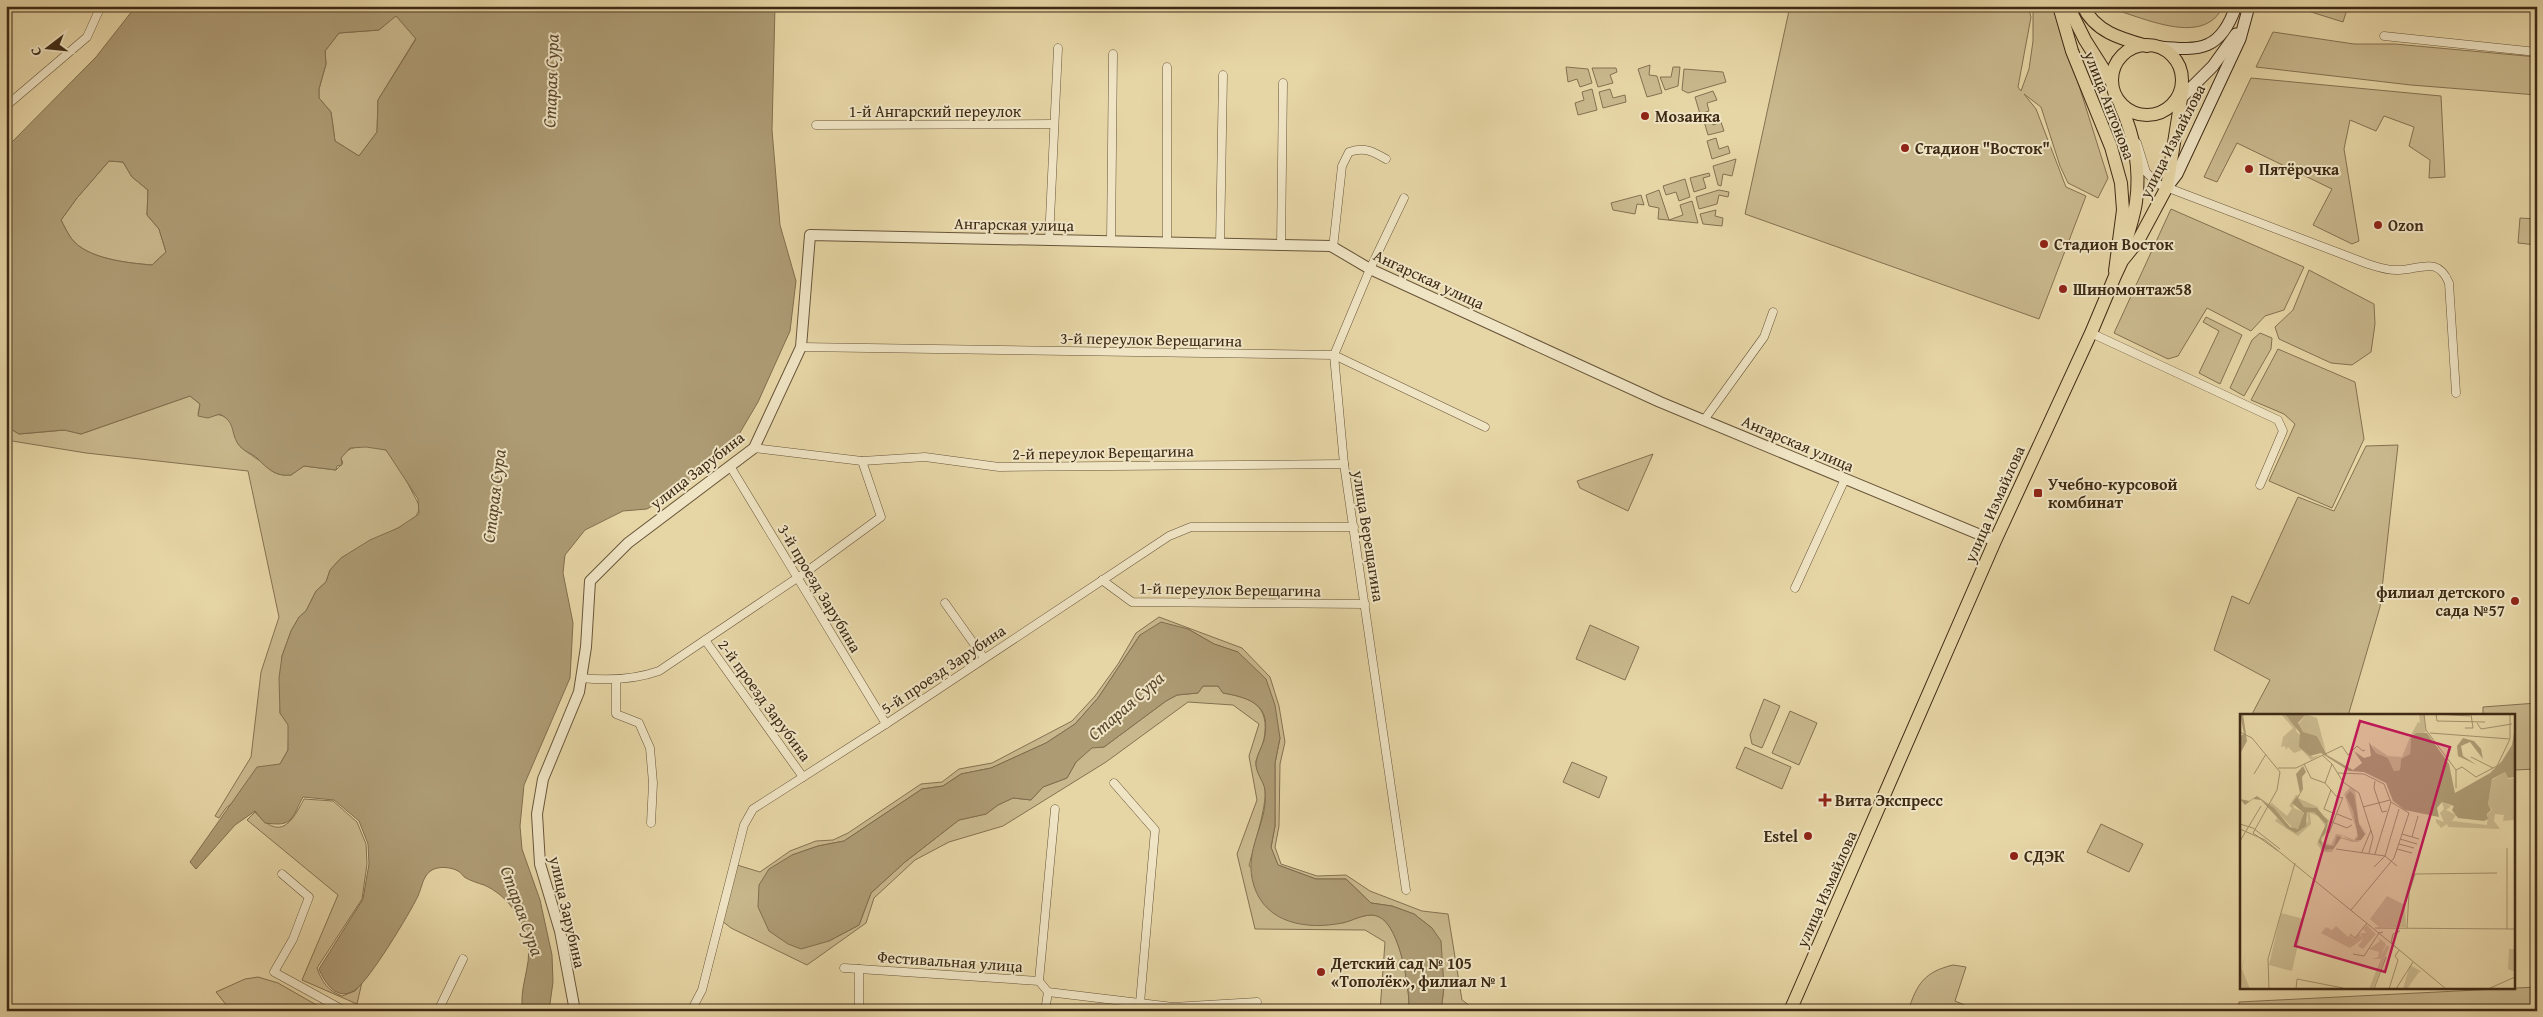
<svg xmlns="http://www.w3.org/2000/svg" width="2543" height="1017" font-family="'Gentium Book Plus',serif">
<rect width="100%" height="100%" fill="#e6d5a5"/>
<filter id="stains"><feTurbulence type="fractalNoise" baseFrequency=".004" numOctaves="4"/><feColorMatrix values="0 0 0 0 .2 0 0 0 0 .09 0 0 0 0 .02 0 0 0 .5 -.17"/></filter>
<radialGradient id="worn" r=".72"><stop offset=".6" stop-color="#630" stop-opacity="0"/><stop offset="1" stop-color="#630" stop-opacity=".3"/></radialGradient>
<g fill="#c9b88d" stroke="#847151">
<path d="M1790 6H2028L2031 17 2018 87 2021 91 2029 69 2033 41V6H2054L2108 178 2098 198 2068 183 2060 166 2041 107 2024 94 2036 109 2066 187 2086 196 2039 319 1745 214Z"/>
<path d="M2114 6H2223C2206 45 2151 21 2122 12Z"/>
<path d="M2292 6H2348L2343 22Z"/>
<path d="M396 15 416 38 378 100 377 132 359 156 335 141 331 112 319 98V89L326 64 325 51 339 33 379 30Z"/>
<path d="M2273 32 2354 44H2395L2537 57V95L2411 85 2256 67Z"/>
<path d="M1650 65 1649 75 1657 76 1662 93 1647 97 1638 69Z"/>
<path d="M1566 67 1588 69 1592 83 1580 87 1577 79 1568 82Z"/>
<path d="M1673 67H1680L1678 86 1665 90 1660 77H1671Z"/>
<path d="M1592 68H1616L1617 72 1610 75 1613 83 1598 87Z"/>
<path d="M1684 69 1723 72 1726 82 1688 93 1682 90Z"/>
<path d="M2251 78 2441 96 2445 177 2429 178 2430 160 2409 146 2414 127 2384 116 2376 131 2350 120 2344 149 2359 241 2352 244 2313 225 2332 189 2237 143 2217 182 2204 177Z"/>
<path d="M1592 89 1597 110 1578 115 1575 103 1584 100 1582 92Z"/>
<path d="M1610 89 1613 98 1625 95 1626 102 1603 108 1599 92Z"/>
<path d="M1713 91 1717 100 1707 103 1709 111 1700 114 1695 97Z"/>
<path d="M1710 116 1713 125 1721 122 1724 131 1708 135 1703 118Z"/>
<path d="M1716 138 1719 149 1728 146 1730 153 1712 159 1707 141Z"/>
<path d="M1736 159 1732 176 1723 174 1721 186 1718 185 1713 166Z"/>
<path d="M109 161 123 162 132 177 148 190 147 215 159 229 166 252 152 265C128 263 86 259 71 238 67 232 64 226 61 220L77 198Z"/>
<path d="M1709 173 1710 176 1703 178 1706 188 1694 192 1690 178Z"/>
<path d="M1685 179 1690 197 1679 201 1676 192 1666 195 1663 186Z"/>
<path d="M1659 190 1669 220 1683 215 1680 205 1692 201 1698 223 1658 219 1659 208 1649 206 1646 195Z"/>
<path d="M1719 190 1729 192 1728 197 1719 195 1717 204 1699 209 1696 197Z"/>
<path d="M1641 195 1644 205 1637 204 1635 214 1613 210 1611 203Z"/>
<path d="M2171 209 2304 267 2284 310 2265 316 2251 331 2207 308 2178 356 2168 359 2114 333Z"/>
<path d="M1716 210 1715 216 1723 218 1722 226 1703 224 1700 214Z"/>
<path d="M2520 218 2537 219V245L2518 243Z"/>
<path d="M2309 270 2374 304 2375 324 2371 352 2352 365 2331 363 2279 339 2275 327 2293 310Z"/>
<path d="M2206 317 2242 335 2220 384 2199 373 2219 331 2203 322Z"/>
<path d="M2260 333 2272 338 2271 349 2244 396 2230 388 2252 340Z"/>
<path d="M2278 349 2355 382 2364 439 2332 508 2269 481 2295 424 2284 414 2251 400Z"/>
<path d="M190 396 200 404 198 414C206 414 218 413 225 417 234 423 233 432 237 441 240 449 248 452 254 457 268 465 271 477 291 475L304 466 336 470 343 463 341 458C348 443 372 445 386 450L401 470 420 507 415 519 341 558 330 570 326 582 316 591 306 611 299 617 291 631 282 656 280 713 289 725 288 750 280 764 226 808 219 818 215 816 251 757 261 672 279 617 248 471 86 453 6 440V426L19 434 65 430 81 434Z"/>
<path d="M2398 445 2380 607 2348 716H2251L2270 680 2214 650 2232 596 2249 604 2298 497 2334 511 2366 446Z"/>
<path d="M1653 454 1628 511 1580 488 1577 481Z"/>
<path d="M1159 617 1242 648 1270 677 1279 706 1285 742 1280 764 1279 826 1275 847 1281 864 1317 876 1346 875 1370 891 1422 911 1448 914 1462 1000 1477 1011H1441L1444 987 1432 928 1414 914 1392 906 1371 903 1346 879H1316L1278 865 1271 848 1275 826V763L1280 738 1238 652 1214 644 1188 629 1140 635 1098 698 1075 724 1046 743 991 768 961 774 943 786 922 789 844 841 818 846 792 855 829 941 859 925 871 893 905 862 959 820 986 814 998 805 1013 798 1031 800 1043 787 1067 778 1076 762 1092 747H1104L1166 701 1177 695 1198 693 1203 686H1218L1223 693C1252 698 1270 705 1264 739 1263 746 1258 753 1256 761 1255 772 1264 780 1265 790 1267 806 1253 848 1249 866L1342 923C1353 920 1370 911 1380 917 1401 929 1410 989 1409 1011H1380L1385 942 1365 930 1255 929 1237 854 1257 800 1249 756 1259 724 1233 705 1188 702 1106 762 1003 826 949 842 915 860 874 898 866 923 807 965 731 928 721 920 737 865 760 872 790 851 816 841 833 840 848 833 921 784 942 782 959 769 992 763 1072 721 1095 696 1118 664 1136 633Z"/>
<path d="M1590 625 1639 647 1625 680 1576 659Z"/>
<path d="M1764 699 1780 706 1762 748 1752 744 1750 735Z"/>
<path d="M2537 703V769L2514 770V716H2483V707Z"/>
<path d="M1790 711 1817 723 1799 765 1772 753Z"/>
<path d="M1745 747 1791 767 1782 789 1736 768Z"/>
<path d="M1572 762 1607 777 1599 798 1563 782Z"/>
<path d="M304 799 333 801 357 822 366 844 367 864 362 899 317 968C322 982 328 991 342 996L355 991 362 982 357 1004 302 980 338 895 247 820 255 812C280 841 291 824 304 799Z"/>
<path d="M2101 824 2143 844 2129 872 2087 852Z"/>
<path d="M1953 965 1966 967 1955 1001 1979 1011H1908C1917 984 1924 972 1953 965Z"/>
<path d="M258 977 278 983 327 1011H231L216 992 245 979Z"/>
<path d="M2537 987V1011H2238L2239 1002Z"/>
</g>
<g fill="#ad9b74" stroke="#816e4e" fill-rule="evenodd">
<path d="M136 6H775L772 130 780 225 796 281 790 331 758 402 738 436 684 487 647 509 623 511 585 530 565 555 563 573 573 623 570 678 524 785 520 826 522 849 540 900 552 955 553 982 549 1011H523C518 989 532 966 528 943 523 918 507 895 484 885 478 883 471 881 466 878 463 877 461 872 458 871 451 867 439 866 432 870 423 875 422 887 418 896 410 913 369 981 355 990 337 1002 325 983 319 969L363 899 369 864 368 844 359 821 334 800 303 797C291 819 294 827 265 823L255 811 235 825 196 869 190 862 257 767 280 764 288 750V725L280 713 279 678 282 656 291 631 299 617 306 611 316 591 326 582 330 570 341 558 370 540 398 528 419 514 418 499 386 450 366 447 350 448 341 458 342 465 337 466 336 470 304 466 291 475C275 477 267 468 257 458 251 453 243 451 238 444 230 431 236 423 220 414L208 418 198 416 200 404 190 396 81 434 64 430 19 434 6 426V148L96 57ZM396 16 416 39 378 100 377 132 359 156 335 141 331 112 319 98V89L326 64 325 51 339 33 379 30ZM109 161 123 162 132 177 148 190 147 215 159 229 166 252 152 265C128 263 86 259 71 238 67 232 64 226 61 220L77 198Z"/>
<path d="M1161 622 1188 629 1214 644 1238 652 1266 679 1275 705 1280 738 1275 763V826L1271 847 1278 865 1316 879H1346L1371 903 1392 906 1414 914 1432 928 1441 941 1444 987 1441 1011H1409C1410 989 1400 926 1379 917 1367 911 1354 921 1342 923 1308 930 1266 924 1254 886 1242 849 1269 824 1265 790 1264 781 1255 773 1256 762 1257 755 1262 747 1264 740 1272 706 1252 698 1223 693L1218 686H1203L1198 693 1177 695 1166 701 1104 747 1092 748 1076 762 1067 778 1043 787 1031 800 1013 798 998 805 986 814 959 820 905 862 871 893 859 925 829 941 801 949 788 944 769 931 758 907 759 885 769 869 792 855 818 846 844 841 922 789 943 786 961 774 991 768 1046 743 1075 724 1098 698 1140 635Z"/>
</g>
<g fill="none" stroke-linecap="round" stroke-linejoin="round">
<defs>
<g id="minor">
<path d="M2384 36 2537 52"/>
<path d="M6 106 87 37 101 6"/>
<path d="M816 125 1054 124"/>
<path d="M2137 143 2146 172 2158 184 2368 264C2378 267 2388 271 2399 270 2421 269 2438 256 2449 283L2456 393"/>
<path d="M1404 198 1370 269 1334 355 1344 464 1406 890"/>
<path d="M1049 240 1058 48"/>
<path d="M1111 241 1113 54"/>
<path d="M1167 243V67"/>
<path d="M1220 244 1223 75"/>
<path d="M1281 245 1283 83"/>
<path d="M1333 248 1342 166 1349 152C1365 147 1372 151 1386 159"/>
<path d="M2091 333 2278 420 2283 431 2260 485"/>
<path d="M801 347 1334 355 1485 427"/>
<path d="M1704 420 1764 337 1773 312"/>
<path d="M754 448 862 461 925 457 999 467 1344 464"/>
<path d="M730 466 886 724"/>
<path d="M1102 580 1132 602 1365 604"/>
<path d="M1795 588 1845 479"/>
<path d="M945 603 984 658"/>
<path d="M705 640 803 777"/>
<path d="M581 678C609 681 633 680 659 671L806 572 881 517 862 461"/>
<path d="M616 680V714L639 723 650 748 653 783 651 823"/>
<path d="M1114 783 1155 830 1140 1003"/>
<path d="M282 874 309 897 293 939 274 972 345 1011"/>
<path d="M844 968 1039 981 1048 992 1173 1007 1257 1002"/>
<path d="M1039 981 1055 809"/>
<path d="M438 1011 463 959"/>
<path d="M691 1011 702 990 744 825 753 809 886 724 1169 536 1191 527H1354"/>
<path d="M859 1011V969"/>
<path d="M1045 1011 1048 992"/>
</g>
<path id="tertiary" d="M575 1011 560 931 540 864 537 814 543 779 579 692 586 647 590 581 628 543 754 448 801 347 810 235 1331 246 1370 269 1660 402 1995 541"/>
<g id="secondary">
<path d="M2160 47C2201 51 2221 50 2236 6"/>
<path d="M2178 101 2213 66 2236 34"/>
<path d="M2167 187 2177 174 2240 39 2249 6"/>
</g>
<g id="primary">
<path d="M2059 6 2072 51 2111 147 2121 183 2123 210 2115 271"/>
<path d="M2068 6 2085 40 2111 81"/>
<path d="M2083 6C2095 32 2122 39 2147 46"/>
<circle cx="2147" cy="80" r="35"/>
<path d="M2120 104C2134 135 2141 167 2136 202 2134 217 2128 232 2125 247"/>
<path d="M1790 1011 1995 541 2091 333 2115 276 2122 261 2138 241 2167 187 2183 86"/>
</g>
</defs>
<use href="#minor" stroke="#685539" stroke-width="9"/>
<use href="#tertiary" stroke="#685539" stroke-width="12"/>
<use href="#secondary" stroke="#3e2a15" stroke-width="13"/>
<use href="#primary" stroke="#3e2a15" stroke-width="14"/>
<use href="#minor" stroke="#efe4c4" stroke-width="8"/>
<use href="#tertiary" stroke="#efe4c4" stroke-width="10"/>
<use href="#secondary" stroke="#efe4c4" stroke-width="11"/>
<use href="#primary" stroke="#e6d5a5" stroke-width="12"/>
</g>
<g fill="#8f2418" stroke="#efe4c4" stroke-width="2">
<circle cx="1645" cy="116" r="5"/>
<circle cx="1905" cy="148" r="5"/>
<circle cx="2249" cy="169" r="5"/>
<circle cx="2378" cy="225" r="5"/>
<circle cx="2044" cy="244" r="5"/>
<circle cx="2063" cy="289" r="5"/>
<rect x="2033" y="488" width="10" height="10" rx="2.5"/>
<circle cx="2515" cy="601" r="5"/>
<path d="M1822.5 792.5h5v5h5v5h-5v5h-5v-5h-5v-5h5z"/>
<circle cx="1808" cy="836" r="5"/>
<circle cx="2014" cy="856" r="5"/>
<circle cx="1321" cy="972" r="5"/>
</g>
<g text-anchor="middle" stroke-width="4" stroke-linejoin="round" paint-order="stroke">
<g font-size="16" fill="#3e2a15" stroke="#efe4c4">
<text transform="translate(2110 105) rotate(69)" y="6">улица Антонова</text>
<text x="935" y="117">1-й Ангарский переулок</text>
<text transform="translate(2172 141) rotate(-63)" y="6">улица Измайлова</text>
<text transform="translate(1014 224) rotate(1)" y="6">Ангарская улица</text>
<text transform="translate(1429 279) rotate(25)" y="6">Ангарская улица</text>
<text transform="translate(1151 339) rotate(1)" y="6">3-й переулок Верещагина</text>
<text transform="translate(1798 443) rotate(23)" y="6">Ангарская улица</text>
<text transform="translate(1103 452) rotate(-1)" y="6">2-й переулок Верещагина</text>
<text transform="translate(697 470) rotate(-38)" y="6">улица Зарубина</text>
<text transform="translate(1994 504) rotate(-66)" y="6">улица Измайлова</text>
<text transform="translate(1369 536) rotate(81)" y="6">улица Верещагина</text>
<text transform="translate(820 588) rotate(59)" y="6">3-й проезд Зарубина</text>
<text transform="translate(1230 589) rotate(1)" y="6">1-й переулок Верещагина</text>
<text transform="translate(943 669) rotate(-34)" y="6">5-й проезд Зарубина</text>
<text transform="translate(765 700) rotate(54)" y="6">2-й проезд Зарубина</text>
<text transform="translate(1826 889) rotate(-66)" y="6">улица Измайлова</text>
<text transform="translate(568 912) rotate(77)" y="6">улица Зарубина</text>
<text transform="translate(950 961) rotate(4)" y="6">Фестивальная улица</text>
</g>
<g font-size="16" font-weight="bold" fill="#3e2a15" stroke="#efe4c4" text-anchor="start">
<text x="1655" y="122">Мозаика</text>
<text x="1915" y="154">Стадион "Восток"</text>
<text x="2259" y="175">Пятёрочка</text>
<text x="2388" y="231">Ozon</text>
<text x="2054" y="250">Стадион Восток</text>
<text x="2073" y="295">Шиномонтаж58</text>
<text x="2048" y="490">Учебно-курсовой<tspan x="2048" dy="18">комбинат</tspan></text>
<text x="2505" y="598" text-anchor="end">филиал детского<tspan x="2505" dy="18">сада №57</tspan></text>
<text x="1835" y="806">Вита Экспресс</text>
<text x="1798" y="842" text-anchor="end">Estel</text>
<text x="2024" y="862">СДЭК</text>
<text x="1331" y="969">Детский сад № 105<tspan x="1331" dy="18">«Тополёк», филиал № 1</tspan></text>
</g>
<g font-size="18" font-style="italic" fill="#5a462d" stroke="#efe4c4">
<text transform="translate(551 81) rotate(-88)" y="6">Старая Сура</text>
<text transform="translate(494 496) rotate(-83)" y="6">Старая Сура</text>
<text transform="translate(1126 706) rotate(-41)" y="6">Старая Сура</text>
<text transform="translate(522 911) rotate(70)" y="6">Старая Сура</text>
</g>
</g>
<g transform="translate(2240 714)">
<rect width="275" height="275" fill="#e6d5a5"/>
<path d="M41 0H45L57 12 56 17 62 23 59 33 73 43 82 40 71 46 62 36 54 39 48 33V21V33L46 36 45 32 41 33 43 23 53 14ZM66 0 77 4 86 38 77 22 63 18 58 11ZM179 0H184L186 18 171 23 170 40 161 45 160 56 154 57 148 44 136 39 132 31 148 42 162 43 170 23 178 8 180 9ZM265 58 268 65 275 64 274 106 263 107 264 101 255 100 254 107 260 115 208 113 207 110 201 114 196 108V105L204 108 200 99 204 95 202 88 211 92 206 96 216 101 212 107 247 111 248 100 252 96 248 90 252 66ZM110 73 115 76 119 109 125 117 126 120 121 126 118 128H112L101 124 92 138H83L77 130 80 121 86 113 78 102 70 99 71 110 58 122 35 107 37 104 56 119 68 107 67 98H74L86 110V114L80 121 78 129 91 136 101 124 112 127 121 126 125 118 119 110 114 86 109 87 113 97 118 123 114 127 108 125 102 121 94 132 90 133 82 131 80 126 85 120 88 107 84 105 79 99 77 94 64 93 58 84 78 93 79 99 89 106 87 117 81 127 91 131 96 120 103 121 114 126 118 120 104 80ZM56 81 58 82 53 88 54 94 63 98 64 104 60 114 54 115 29 90 32 89 47 102 52 94 49 92ZM147 182 165 191 166 213H139L130 205ZM41 199 64 205 52 257 29 251ZM127 211 136 220 123 235 118 232 124 224 110 234 81 219 86 213 92 216 96 212 108 223 110 221 114 225 119 220 123 224 120 219H126L123 215ZM138 223 146 230 141 242 147 231 149 233 133 275H129L141 245H132L138 243 139 238 129 235 140 227ZM269 235H275V258L268 255ZM6 237 2 255 10 275H2L0 260ZM170 251 182 258H179L167 275H163Z" fill="#c9b88d"/>
<path d="M0 0H3L7 27 0 40V22L4 20ZM45 0H66L58 9 63 18 77 22 87 41 113 56 122 49 114 37 124 44 131 42 129 28 136 39 148 44 154 57 160 56 161 45 170 40 171 24 176 19H187L209 50 215 79 250 59 262 47 272 31 275 12V63L268 64 265 58 252 65 248 90 251 96 247 100 248 105 244 107 218 104 212 96 214 92 202 88 197 94 199 103 165 96 153 87 146 69 124 58 109 57 81 39 70 42 59 33 60 19ZM223 24 234 27 241 35 243 45 230 28 221 32 223 42 237 51 218 42 217 32ZM63 52 66 58 62 63 63 75 58 84 64 93 77 94 88 107 85 120 81 124 82 131 94 132 97 122 114 127 118 123 113 97 106 82 110 77 114 81 119 110 125 120 121 126 112 127 101 124 93 135 86 136 78 128 86 110 74 98H67L66 112 56 119 47 114 21 86 13 85 5 91 0 85 9 87 17 82 34 94 50 113 58 115 64 99 52 89 60 79 56 60Z" fill="#ad9b74"/>
<path fill="none" stroke="#a3916b" stroke-width="1" d="M184 0 186 16 216 56V74M196 0 197 7 245 8M197 0 230 2M237 9 241 15 272 10M225 14H233L231 0M0 18 12 24 40 58 37 76 13 119 38 137M190 19 270 25M82 41 92 50 103 68 119 79 133 123 129 139M231 43 253 54M64 50 71 64 85 69M92 50 85 69 96 82 102 84M38 54H56L102 32 108 41 117 32 123 37 125 36M216 56 222 53 236 63 257 52 270 25V0M98 59 124 60 144 70 151 88 169 99 154 144 111 196M14 60 26 40M135 67 134 74 142 98 147 97M91 76 84 95 95 100M123 93 150 86M97 100 112 106M92 108 107 114 112 111M0 110 13 114 40 135M0 115 25 126 157 234M89 119 103 83M162 120 179 125M172 123 178 102M160 125 177 130M0 127 21 92M159 130 174 134M96 135 145 142 157 152M157 135 172 139M122 138 131 116M135 140 151 88M134 153 145 142 159 95M135 214 275 215M167 214 169 179 175 160 257 159M267 215V134M160 217 153 220 151 229 206 275M110 220 115 224 127 209M113 240 124 242 139 219 143 218M29 275 28 245 55 149M56 275 57 265 103 274M134 275 146 243M149 275 158 246 155 242 159 236M156 275 173 248M248 275 275 263"/>
<path fill="#c2185b" fill-opacity="0.15" stroke="#c2185b" stroke-width="2.5" d="M120 7 210 33 145 258 55 232Z"/>
<rect width="275" height="275" fill="none" stroke="#3e2a15" stroke-width="2.5"/>
</g>
<rect width="2543" height="1017" fill="none" stroke="#e6d5a5" stroke-width="25"/>
<rect x="8" y="8" width="2528" height="1002" fill="none" stroke="#3e2a15" stroke-width="2.5"/>
<rect x="12" y="12" width="2518" height="992" fill="none" stroke="#3e2a15"/>
<g transform="translate(48 48) rotate(254)" stroke="#efe4c4" stroke-width="4" paint-order="stroke">
<path d="M0-4L9 19L0 12L-9 19Z" fill="#3e2a15"/>
<text y="-8" font-size="14" font-weight="bold" text-anchor="middle" fill="#3e2a15">С</text>
</g>
<rect width="100%" height="100%" filter="url(#stains)"/>
<rect width="100%" height="100%" fill="url(#worn)"/>
</svg>
